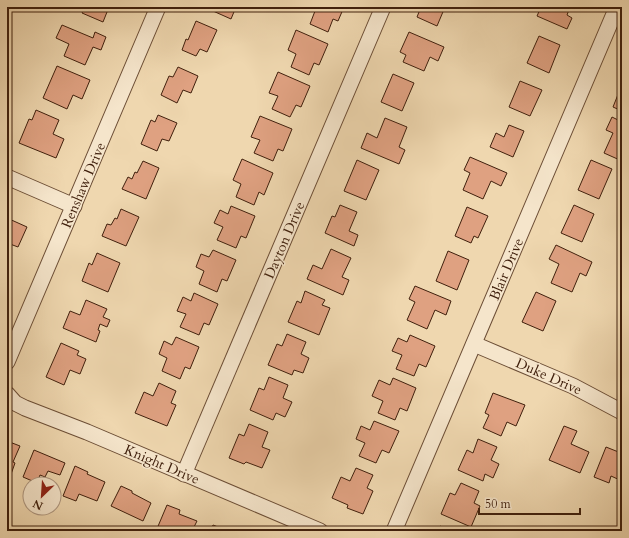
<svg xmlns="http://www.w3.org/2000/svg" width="629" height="538" font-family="Cardo,serif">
<rect width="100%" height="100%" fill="#efd7af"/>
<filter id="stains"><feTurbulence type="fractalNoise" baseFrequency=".005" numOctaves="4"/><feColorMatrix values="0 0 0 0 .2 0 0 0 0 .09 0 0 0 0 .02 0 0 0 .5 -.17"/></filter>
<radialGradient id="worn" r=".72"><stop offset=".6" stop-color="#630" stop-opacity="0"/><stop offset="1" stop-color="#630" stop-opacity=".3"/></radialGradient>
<g fill="#dfa181" stroke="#40200d">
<path d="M85 7H120L119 11 109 7 103 22 82 13Z"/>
<path d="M204 7H236L231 19Z"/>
<path d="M306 7H344L338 21 333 19 328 32 310 24 315 11Z"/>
<path d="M421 7H445L437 26 417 17Z"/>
<path d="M541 7H570L567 15 572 18 567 29 537 16Z"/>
<path d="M196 21 217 30 207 52 200 49 196 56 182 50 186 39 188 40Z"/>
<path d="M62 25 93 38 95 32 106 37 101 50 93 47 85 65 64 56 69 44 56 38Z"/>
<path d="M296 30 328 44 319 65 314 63 309 75 291 67 296 54 288 50Z"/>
<path d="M409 32 444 47 438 61 430 57 424 71 403 62 406 55 400 52Z"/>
<path d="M539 36 560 45 549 73 527 63Z"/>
<path d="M57 66 90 80 82 99 73 95 67 109 43 98Z"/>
<path d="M178 67 198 76 191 93 183 90 177 103 161 95 169 76 173 77Z"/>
<path d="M278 72 310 86 301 107 296 105 290 117 272 109 278 96 269 93Z"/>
<path d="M393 74 414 83 402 111 381 102Z"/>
<path d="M520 81 542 90 530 116 509 107Z"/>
<path d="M621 87H622V111L613 107Z"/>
<path d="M36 110 59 120 53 134 64 139 56 158 19 143 29 119 32 120Z"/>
<path d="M158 115 177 123 169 141 162 139 157 151 141 144 151 120 155 122Z"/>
<path d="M260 116 292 129 283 151 278 149 273 161 254 153 260 140 251 137Z"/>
<path d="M612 117 622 122V161L604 153 613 133 606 130Z"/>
<path d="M385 118 407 127 399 147 405 150 399 164 361 148 367 133 377 138Z"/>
<path d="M509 125 524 131 513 157 490 147 496 133 504 137Z"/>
<path d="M470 157 507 173 501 186 491 181 483 199 463 190 470 173 464 170Z"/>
<path d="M242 159 273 173 264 195 259 192 254 205 236 197 241 184 233 180Z"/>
<path d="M357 160 379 170 366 200 344 191Z"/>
<path d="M591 160 612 169 599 199 578 190Z"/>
<path d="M143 161 159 168 146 199 122 189 128 177 132 179 135 172 137 173Z"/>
<path d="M340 205 357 212 349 231 358 235 354 246 325 233 332 216 335 217Z"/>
<path d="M574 205 594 214 582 242 561 233Z"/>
<path d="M231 206 255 216 246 238 241 236 236 248 217 240 223 227 214 223 220 210 228 214Z"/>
<path d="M467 207 488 216 478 238 474 236 471 243 455 236Z"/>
<path d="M121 209 139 217 126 246 102 236 107 224 111 225 115 218 117 219Z"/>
<path d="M7 218 27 227 18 247 10 244 7 252Z"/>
<path d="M556 245 592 262 586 276 580 273 572 292 551 283 559 264 549 259Z"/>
<path d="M331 249 351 258 342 277 349 280 343 295 307 279 313 265 322 269Z"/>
<path d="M213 250 236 260 227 281 222 279 217 292 199 284 204 271 196 267 201 254 209 257Z"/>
<path d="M448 251 469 260 457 290 436 281Z"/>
<path d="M97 253 120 263 108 292 82 281 89 263 92 265Z"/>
<path d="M415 286 451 301 446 315 435 310 427 329 407 320 415 302 409 299Z"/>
<path d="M305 291 325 300 322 305 330 308 319 335 288 322 297 301 301 303Z"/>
<path d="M536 292 556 301 543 331 522 322Z"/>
<path d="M194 293 218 304 209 325 204 323 199 335 180 327 186 314 177 311 183 297 191 301Z"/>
<path d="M86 300 107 309 103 317 110 320 107 327 100 324 98 330 100 331 96 342 63 328 70 311 80 315Z"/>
<path d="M287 334 306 342 301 354 309 358 303 373 294 370 292 375 268 365 277 344 282 346Z"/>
<path d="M410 335 435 346 426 367 419 364 414 376 396 369 402 355 392 351 398 338 407 342Z"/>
<path d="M176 337 199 347 190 369 185 367 180 379 162 371 167 358 159 354 164 341 172 345Z"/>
<path d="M61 343 79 351 77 355 86 359 80 374 70 370 64 385 46 377Z"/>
<path d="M269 377 288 385 283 398 292 402 285 417 276 413 273 420 250 410 259 388 264 390Z"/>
<path d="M393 378 416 388 407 411 400 408 395 420 378 413 383 401 372 396 379 380 390 385Z"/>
<path d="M159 383 176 391 171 403 176 405 167 426 135 413 144 392 153 396Z"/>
<path d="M493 393 525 405 516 426 507 422 501 436 483 428 489 415 485 413Z"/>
<path d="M374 421 399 431 389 453 382 450 376 463 359 456 365 443 356 439 361 426 370 430Z"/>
<path d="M249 424 268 432 262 447 270 450 262 468 246 462 244 464 229 458 239 434 244 436Z"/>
<path d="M564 426 577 431 571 444 589 452 580 473 549 460Z"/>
<path d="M478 439 497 447 491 460 499 464 493 478 485 474 483 481 458 470 467 450 473 453Z"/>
<path d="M7 441 20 446 13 462 15 463 10 477 7 476Z"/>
<path d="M606 447 621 453 619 459 622 460V481L611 476 609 483 594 477Z"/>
<path d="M34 450 65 463 60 475 48 471 45 477 40 475 37 483 23 477Z"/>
<path d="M75 466 88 472 87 474 105 482 97 501 79 494 76 501 63 496Z"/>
<path d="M356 468 373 475 367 488 373 491 363 514 347 508 348 505 332 498 341 477 350 481Z"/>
<path d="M461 483 479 491 474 503 480 506 471 527 441 514 450 493 455 495Z"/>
<path d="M121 486 132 491V493L151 503 143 521 111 506Z"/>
<path d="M167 505 180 510 179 514 197 521 192 531H156Z"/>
<path d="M213 525 228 531H210Z"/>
<path d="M440 526 451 531H438Z"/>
</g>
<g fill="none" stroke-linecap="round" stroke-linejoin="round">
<defs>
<g id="minor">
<path d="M7 177 74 206"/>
<path d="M474 344 573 386 622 412"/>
<path d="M7 362 158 7"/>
<path d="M7 394 15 403 25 408 87 432 320 531"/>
<path d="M184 474 383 7"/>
<path d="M394 531 617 7"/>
</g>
</defs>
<use href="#minor" stroke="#6c4e36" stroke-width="17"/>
<use href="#minor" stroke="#f5e5cb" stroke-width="15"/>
</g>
<g text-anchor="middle" stroke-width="3" stroke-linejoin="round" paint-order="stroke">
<g font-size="14" fill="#40200d" stroke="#f5e5cb">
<text transform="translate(83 185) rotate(-67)" y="5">Renshaw Drive</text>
<text transform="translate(284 240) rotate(-67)" y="5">Dayton Drive</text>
<text transform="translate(506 269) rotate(-67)" y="5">Blair Drive</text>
<text transform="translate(549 376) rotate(24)" y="5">Duke Drive</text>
<text transform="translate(162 464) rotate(23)" y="5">Knight Drive</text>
</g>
</g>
<rect width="629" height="538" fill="none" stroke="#efd7af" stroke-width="24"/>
<rect x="8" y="8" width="613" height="522" fill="none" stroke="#40200d" stroke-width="2"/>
<rect x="12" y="12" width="605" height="514" fill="none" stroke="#40200d"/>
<g transform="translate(42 496) rotate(205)"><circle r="19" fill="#f5e5cb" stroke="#ad967f"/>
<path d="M0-3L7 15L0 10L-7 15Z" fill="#8f2418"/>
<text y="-6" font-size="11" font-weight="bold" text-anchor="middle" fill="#40200d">N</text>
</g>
<path d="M479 508v6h101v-6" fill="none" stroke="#40200d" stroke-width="2"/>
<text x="485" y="508" font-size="12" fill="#40200d" stroke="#f5e5cb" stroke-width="3" paint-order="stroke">50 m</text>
<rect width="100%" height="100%" filter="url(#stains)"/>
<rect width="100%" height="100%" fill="url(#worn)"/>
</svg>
